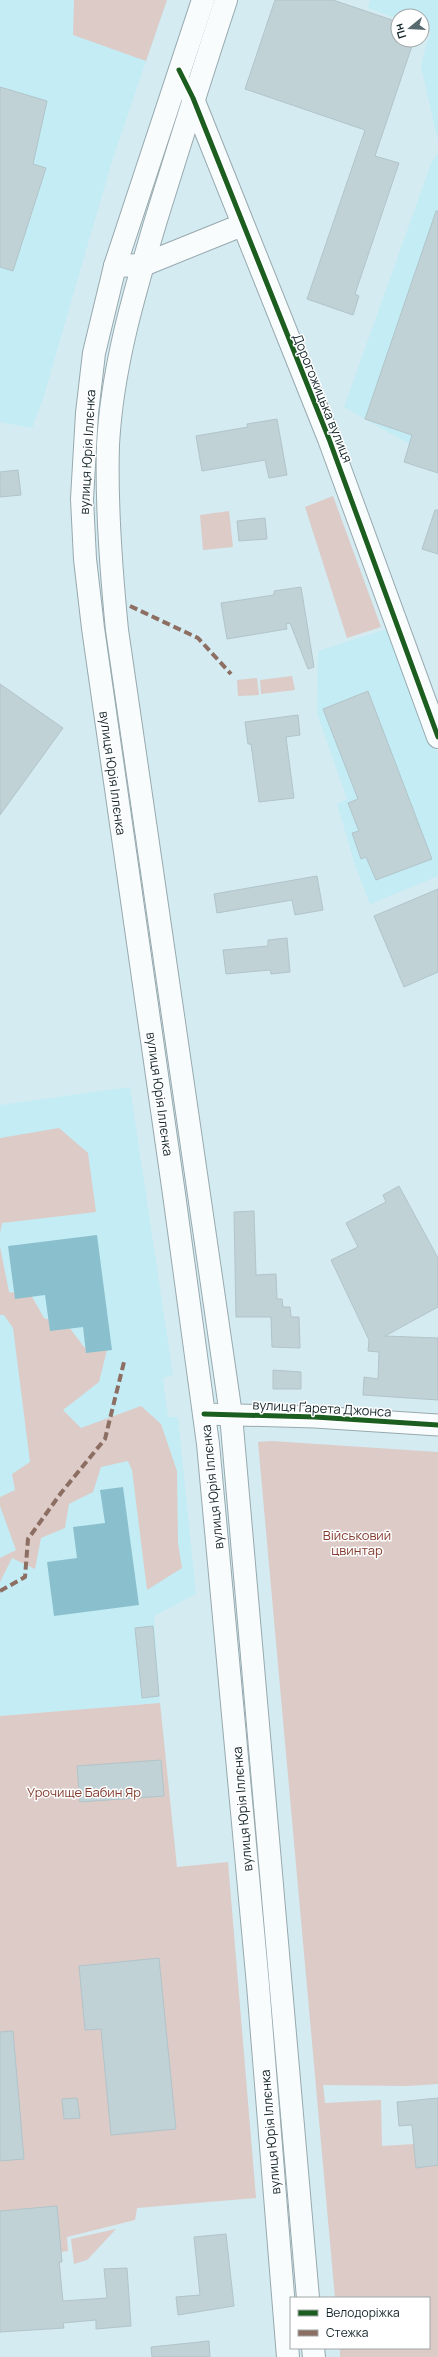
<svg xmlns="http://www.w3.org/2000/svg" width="438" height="2357" font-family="Manrope,sans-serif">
<rect width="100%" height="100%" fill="#d4ebf1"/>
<g fill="#c4ecf5">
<path d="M0 0H167L112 161 43 399 32 428 0 422Z"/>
<path d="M370 0H438V142L421 66 425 49 431 32 422 28V16H398V19L368 8Z"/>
<path d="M438 153V454L409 444 344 407 432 161Z"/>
<path d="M393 627 438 754V876L370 904 355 865 337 804 347 799 317 713 318 651Z"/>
<path d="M130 1087 173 1375 163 1378 168 1417H178L196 1594 154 1616 160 1703 0 1716V1105Z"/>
</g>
<g fill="#dccbc7">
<path d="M74 0H167L146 61 73 35Z"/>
<path d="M333 496 381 627 347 638 305 507Z"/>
<path d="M229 511 233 547 203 550 200 515Z"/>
<path d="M292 676 295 690 261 694 260 680Z"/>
<path d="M257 678 259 695 238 696 237 680Z"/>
<path d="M59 1128 88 1153 96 1212 2 1223 0 1233V1138Z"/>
<path d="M0 1247 9 1292 31 1295 44 1318 69 1327 84 1347 107 1350 99 1382 63 1410 81 1428 141 1406 161 1424 177 1471 178 1543 182 1568 147 1590 132 1470 128 1461 101 1467 93 1492 69 1504 65 1528 41 1538 35 1569 12 1558 0 1582V1558L16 1550 0 1506V1497L15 1490 12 1474 30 1462 13 1328 4 1315H0Z"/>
<path d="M271 1441 438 1452V2084L408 2086 323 2085 325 2103 381 2100 382 2146 414 2144 416 2167 438 2165V2357H340V2348H429V2298H335L258 1442Z"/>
<path d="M160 1703 177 1867 228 1862 256 2198 137 2208 135 2220 67 2237 68 2251 61 2252 60 2263 61 2284 0 2290V1716Z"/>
<path d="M116 2229 87 2260 74 2264 71 2239Z"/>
</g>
<g fill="#8ac0cd">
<path d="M97 1235 112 1350 86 1353 83 1327 50 1331 45 1295 15 1299 8 1246Z"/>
<path d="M123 1487 139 1605 54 1616 47 1562 77 1558 73 1527 105 1523 100 1490Z"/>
</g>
<g fill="#c0d2d6" stroke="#b1c4c9">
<path d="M275 0H333L398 22V40H414L375 156 399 163 355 294 359 296 353 315 307 299 365 130 245 89Z"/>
<path d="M0 87 47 101 33 164 46 168 13 271 0 267Z"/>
<path d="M436 211H438V473L404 462 412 435 365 419Z"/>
<path d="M277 419 287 475 269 478 265 460 202 471 196 436 248 427 247 424Z"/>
<path d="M18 470 21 495 0 497V472Z"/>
<path d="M435 510H438V554L422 549Z"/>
<path d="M265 518 267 539 239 541 237 521Z"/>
<path d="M301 587 314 667 308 669 290 623 286 624 287 629 227 639 221 603 274 595V591Z"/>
<path d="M0 684 63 728 0 815Z"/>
<path d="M368 691 432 859 376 880 366 857 361 859 352 833 359 831 348 803 358 799 323 709Z"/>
<path d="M298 715 300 735 286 737 294 798 259 802 251 744H248L245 722Z"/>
<path d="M317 876 323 910 295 915 292 900 217 913 214 894Z"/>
<path d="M438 889V972L404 987 374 916Z"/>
<path d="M287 938 290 972 271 974 270 970 226 974 223 950 268 946V940Z"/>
<path d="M399 1186 438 1258V1307L385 1336 438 1338V1400L363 1395 364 1377 378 1379 379 1352 368 1351 369 1340 331 1260 358 1247 346 1223 386 1202 383 1195Z"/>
<path d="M254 1211 256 1275 276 1274 277 1299H282L283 1307H290L291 1317H299L300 1348 272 1347 271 1317H236L234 1212Z"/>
<path d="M273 1370 301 1372V1389H273Z"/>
<path d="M153 1626 159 1696 142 1698 135 1628Z"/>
<path d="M161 1760 164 1796 80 1802 77 1766Z"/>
<path d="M159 1958 176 2129 111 2135 101 2029 85 2030 79 1966Z"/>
<path d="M13 2031 24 2159 0 2161V2032Z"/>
<path d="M77 2098 80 2118 64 2119 62 2099Z"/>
<path d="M438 2098V2165L416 2168 412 2125 399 2126 397 2102Z"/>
<path d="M57 2206 62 2262H59L63 2301 107 2298 104 2269 127 2268 131 2326 96 2329V2320L63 2323 64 2328 0 2332V2211Z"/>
<path d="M226 2234 234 2306 178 2315 176 2297 200 2295 194 2237Z"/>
<path d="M209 2341 210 2357H152L151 2347Z"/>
</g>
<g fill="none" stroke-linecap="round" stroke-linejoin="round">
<defs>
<path id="minor" d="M204 1414 315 1417 438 1425"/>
<g id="tertiary">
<path d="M189 89 329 439 438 737"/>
<path d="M115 266 143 265 242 225"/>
</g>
<g id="secondary">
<path d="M203 0 115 266 94 353 87 413 82 499 85 559 93 628 174 1194 208 1444 258 1985 288 2357"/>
<path d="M226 0C202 73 179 146 156 220 134 294 112 368 108 445 106 507 111 569 117 630L231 1415 308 2298"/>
<path d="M313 2348 314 2357"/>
</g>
</defs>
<use href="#minor" stroke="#97a9ae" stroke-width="23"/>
<use href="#tertiary" stroke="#97a9ae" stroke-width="24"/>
<use href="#secondary" stroke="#97a9ae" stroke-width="24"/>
<use href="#minor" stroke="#f9fcfd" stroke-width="21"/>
<use href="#tertiary" stroke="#f9fcfd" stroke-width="22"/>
<use href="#secondary" stroke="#f9fcfd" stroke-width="22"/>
<g stroke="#8d6e63" stroke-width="4" stroke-dasharray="8 4" stroke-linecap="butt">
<path d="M130 606 198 638 231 674"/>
<path d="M0 1591 25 1577 28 1539 61 1493 105 1439 124 1362"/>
</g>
<defs>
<g id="cycleway">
<path d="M179 70 193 98 329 439 438 737"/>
<path d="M204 1414 315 1417 438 1425"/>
</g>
</defs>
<use href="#cycleway" stroke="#fff" stroke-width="8"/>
<use href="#cycleway" stroke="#1b5e20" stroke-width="5"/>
</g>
<g text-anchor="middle" stroke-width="3" stroke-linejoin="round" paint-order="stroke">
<g font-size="13" fill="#142529" stroke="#fff">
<text transform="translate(323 398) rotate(68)" y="5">Дорогожицька вулиця</text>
<text transform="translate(87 452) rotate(-87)" y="5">вулиця Юрія Іллєнка</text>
<text transform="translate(113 773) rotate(82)" y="5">вулиця Юрія Іллєнка</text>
<text transform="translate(160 1094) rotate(82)" y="5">вулиця Юрія Іллєнка</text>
<text transform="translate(322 1408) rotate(3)" y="5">вулиця Ґарета Джонса</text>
<text transform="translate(212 1487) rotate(-96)" y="5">вулиця Юрія Іллєнка</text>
<text transform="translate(242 1809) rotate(-95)" y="5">вулиця Юрія Іллєнка</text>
<text transform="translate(270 2132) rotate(-95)" y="5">вулиця Юрія Іллєнка</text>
</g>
<g font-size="13" fill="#833b2d" stroke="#fff">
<text x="357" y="1540">Військовий<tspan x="357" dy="15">цвинтар</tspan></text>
<text x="84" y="1797">Урочище Бабин Яр</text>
</g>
</g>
<rect x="290" y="2297" width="140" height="52" fill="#ffffff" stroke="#a1a8a9"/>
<rect x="298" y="2310" width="20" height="6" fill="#1b5e20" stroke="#a1a8a9"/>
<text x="326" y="2317" font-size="12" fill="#142529">Велодоріжка</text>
<rect x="298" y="2330" width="20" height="6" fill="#8d6e63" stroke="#a1a8a9"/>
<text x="326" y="2337" font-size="12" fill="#142529">Стежка</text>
<g transform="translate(410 28) rotate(252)"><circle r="19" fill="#ffffff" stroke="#a1a8a9"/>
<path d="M0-3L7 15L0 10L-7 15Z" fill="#576a6f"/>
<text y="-6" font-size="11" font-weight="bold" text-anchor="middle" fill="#142529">Пн</text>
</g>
</svg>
